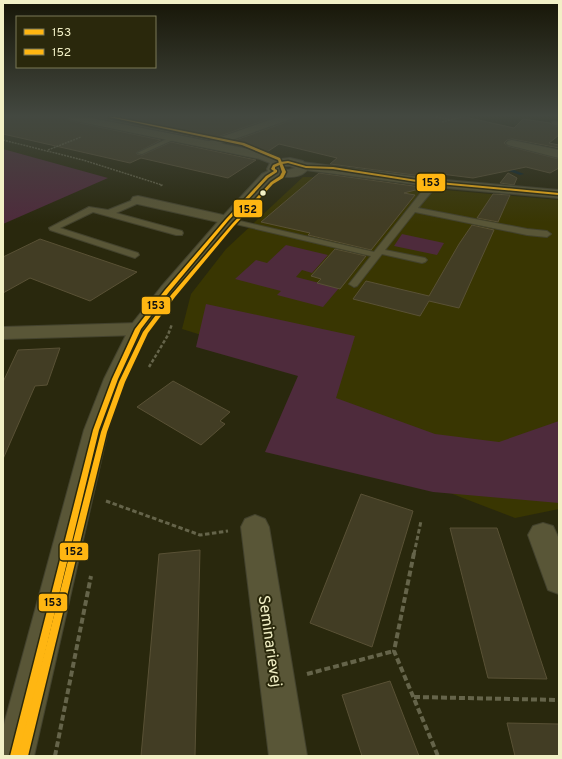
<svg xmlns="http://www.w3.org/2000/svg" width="562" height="759" font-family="Overpass,sans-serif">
<rect width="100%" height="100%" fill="#29280d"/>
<path fill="#393602" d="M303 177 354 178 445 190 559 200V509L515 518 281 428 311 369 182 329 191 294 226 249Z"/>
<g fill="#4e2b3c">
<path d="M3 149 108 178 3 224Z"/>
<path d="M402 234 444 243 437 255 394 246Z"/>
<path d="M286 245 328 255 312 273 302 270 296 277 339 288 323 307 277 295 281 291 235 279 256 260 267 263Z"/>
<path d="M206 304 355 336 336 398 435 434 499 442 559 421V503L433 492 265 452 298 376 196 347Z"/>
</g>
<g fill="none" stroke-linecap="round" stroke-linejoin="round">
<path fill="#0c252c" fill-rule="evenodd" d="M500 166H504L524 174 520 175 500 168Z"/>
</g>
<g fill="#423d24" stroke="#595135">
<path d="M3 117H65L71 121 161 140 136 153 137 154 142 155 171 142 256 160 228 178 141 158 130 163 3 134Z"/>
<path d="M93 117H274L209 140Z"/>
<path d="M293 117H465L514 128 523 119 550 123 552 125 559 127V135L549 143 559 145V148L512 139 507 140 504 143 508 146 559 159V168L550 173 526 167 473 178 433 173 429 177 330 164 337 158 279 144 267 152 227 143 292 120Z"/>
<path d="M319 173 421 187 419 189 404 193 415 195 371 250 308 235 310 233 261 222Z"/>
<path d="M508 173 517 178 514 185 500 183Z"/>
<path d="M493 194 510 195 498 222 477 218Z"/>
<path d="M472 225 494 230 459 308 429 301 420 316 353 299 366 281 429 296 459 244Z"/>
<path d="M40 239 137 272 90 301 30 278 3 293V257Z"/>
<path d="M335 249 366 256 340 289 317 283 321 279 311 276Z"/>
<path d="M60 348 47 385 35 386 3 459V382L18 350Z"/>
<path d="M173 381 230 412 220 421 225 424 201 445 137 407Z"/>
<path d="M361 494 413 511 372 647 310 623Z"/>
<path d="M450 528H497L547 679 488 678Z"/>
<path d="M200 550 195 756H141L159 554Z"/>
<path d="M390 681 419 756H362L342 695Z"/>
<path d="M507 723 559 724V756H515Z"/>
</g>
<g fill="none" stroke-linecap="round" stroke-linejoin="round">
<defs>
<g id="lane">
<path d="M554 121 559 122V126L552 124V122Z"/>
<path d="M173 136 176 138 175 139 142 154 137 153Z"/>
<path d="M432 181H438L439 183 418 208 527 229 547 231 551 234 547 237 527 235 415 212 385 250 425 258 427 260 425 262 422 263 382 254 357 286 354 287 349 284 371 256 227 222 223 220 227 218 374 252 423 190Z"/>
<path d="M138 198 142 200 141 202 116 213 182 231 183 233 182 235H176L93 212 60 228 138 253 139 255 135 258 50 230 49 228 89 207 108 210Z"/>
</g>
<g id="street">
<path d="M278 117H292L291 119 212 147H204L202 145 204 143Z"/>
<path d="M512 140 559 150V158L508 145 506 143 508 141Z"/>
<path d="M302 162 435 179 559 190V198L435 187 298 169 296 166 298 163Z"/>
<path d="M138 196 232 217 234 220 232 223 227 224 133 203 131 200 133 197Z"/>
<path d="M138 323 145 325 148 329 145 333 138 335 3 339V327Z"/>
<path d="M255 515 265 519 269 527 307 756H269L241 527 245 519Z"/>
<path d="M543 523 553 526 559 539V594L548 590 528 535 533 526Z"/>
</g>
<path id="secondary" d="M66 117H86L263 152 281 159 290 158 303 161 308 169C302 178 288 178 278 176L272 180 232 223 173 295 148 330 126 379 108 430 34 756H3V728L84 430 104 379 131 325 161 287 222 217 262 174 268 171 267 169 270 163 260 159 71 120ZM283 166H290L295 168 288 170 280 168Z"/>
</defs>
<use href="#lane" stroke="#43422d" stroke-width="2"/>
<use href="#street" stroke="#43422d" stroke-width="2"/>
<use href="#secondary" stroke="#43422d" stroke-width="2"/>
<g stroke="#65644a" stroke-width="1.5" stroke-dasharray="2 1" stroke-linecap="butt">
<path d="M436 117 449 119"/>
<path d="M442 122 462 117"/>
<path d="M3 140 83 160 162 185 160 186"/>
<path d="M48 150 81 137"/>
</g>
<path stroke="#65644a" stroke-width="2.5" stroke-dasharray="3.5 2" stroke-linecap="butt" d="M149 367 168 335 172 324"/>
<g stroke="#65644a" stroke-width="3" stroke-dasharray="4.5 2.5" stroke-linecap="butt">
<path d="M106 501 200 535 228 531"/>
<path d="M414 554 421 521"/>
</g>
<g stroke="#65644a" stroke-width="4" stroke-dasharray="6 3" stroke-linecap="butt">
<path d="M414 553 394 651 438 756"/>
<path d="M307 674 394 651"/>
<path d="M414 697 559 700"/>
<path d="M55 756 91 576"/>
</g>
<use href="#lane" fill="#595637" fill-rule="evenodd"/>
<use href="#street" fill="#595637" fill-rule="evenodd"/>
<use href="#secondary" fill="#595637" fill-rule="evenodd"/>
<defs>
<path id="bus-1" d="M288 161 306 166 333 167 417 180 559 193V195L417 182 333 169 306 168 288 163 282 164 275 167V169L277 170V172L268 178 228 221 169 292 141 329 118 379 99 430 20 756H10L93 430 112 379 135 329 165 290 226 219 266 176 274 171 271 169 273 165 280 162Z"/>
<path id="bus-2" d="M109 117H114L244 143 280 158 286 172 283 178 273 184 234 226 175 297 148 333 125 382 107 432 28 756H18L101 432 119 382 143 332 171 295 232 224 271 182 280 176 282 172 278 160 242 145Z"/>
</defs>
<use href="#bus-1" stroke="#2a280c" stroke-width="3"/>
<use href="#bus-2" stroke="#2a280c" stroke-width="3"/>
<use href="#bus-1" fill="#ffb612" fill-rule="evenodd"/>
<use href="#bus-2" fill="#ffb612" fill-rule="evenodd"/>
</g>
<linearGradient id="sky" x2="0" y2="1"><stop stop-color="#171607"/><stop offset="0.52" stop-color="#434840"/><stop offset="1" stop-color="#434840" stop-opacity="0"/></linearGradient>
<rect width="562" height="223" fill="url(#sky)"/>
<circle fill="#f2f0c6" stroke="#2a280c" stroke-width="1.5" cx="263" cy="193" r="3.5"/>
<g text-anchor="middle" stroke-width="4" stroke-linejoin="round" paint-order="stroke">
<g font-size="16" fill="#f2f0c6" stroke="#2a280c">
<text transform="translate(271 641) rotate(82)" y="6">Seminarievej</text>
</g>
</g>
<g stroke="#2a280c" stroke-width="1.5">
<rect x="416" y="173" width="30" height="19" rx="4" fill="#ffb612"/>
<rect x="233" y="199" width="30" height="19" rx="4" fill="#ffb612"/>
<rect x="141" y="296" width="30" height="19" rx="4" fill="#ffb612"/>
<rect x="59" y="542" width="30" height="19" rx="4" fill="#ffb612"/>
<rect x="38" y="593" width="30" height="19" rx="4" fill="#ffb612"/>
</g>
<g font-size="11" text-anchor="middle" font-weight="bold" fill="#111">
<text x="431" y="186">153</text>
<text x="248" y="213">152</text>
<text x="156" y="309">153</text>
<text x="74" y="555">152</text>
<text x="53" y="606">153</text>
</g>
<rect width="562" height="759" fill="none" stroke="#f2f0c6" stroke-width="8"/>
<rect x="16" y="16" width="140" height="52" fill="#2a280c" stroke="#7a7856"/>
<rect x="24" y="29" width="20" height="6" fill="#ffb612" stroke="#7a7856"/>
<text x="52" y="36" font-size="12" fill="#f2f0c6">153</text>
<rect x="24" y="49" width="20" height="6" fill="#ffb612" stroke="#7a7856"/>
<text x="52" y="56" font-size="12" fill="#f2f0c6">152</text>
</svg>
